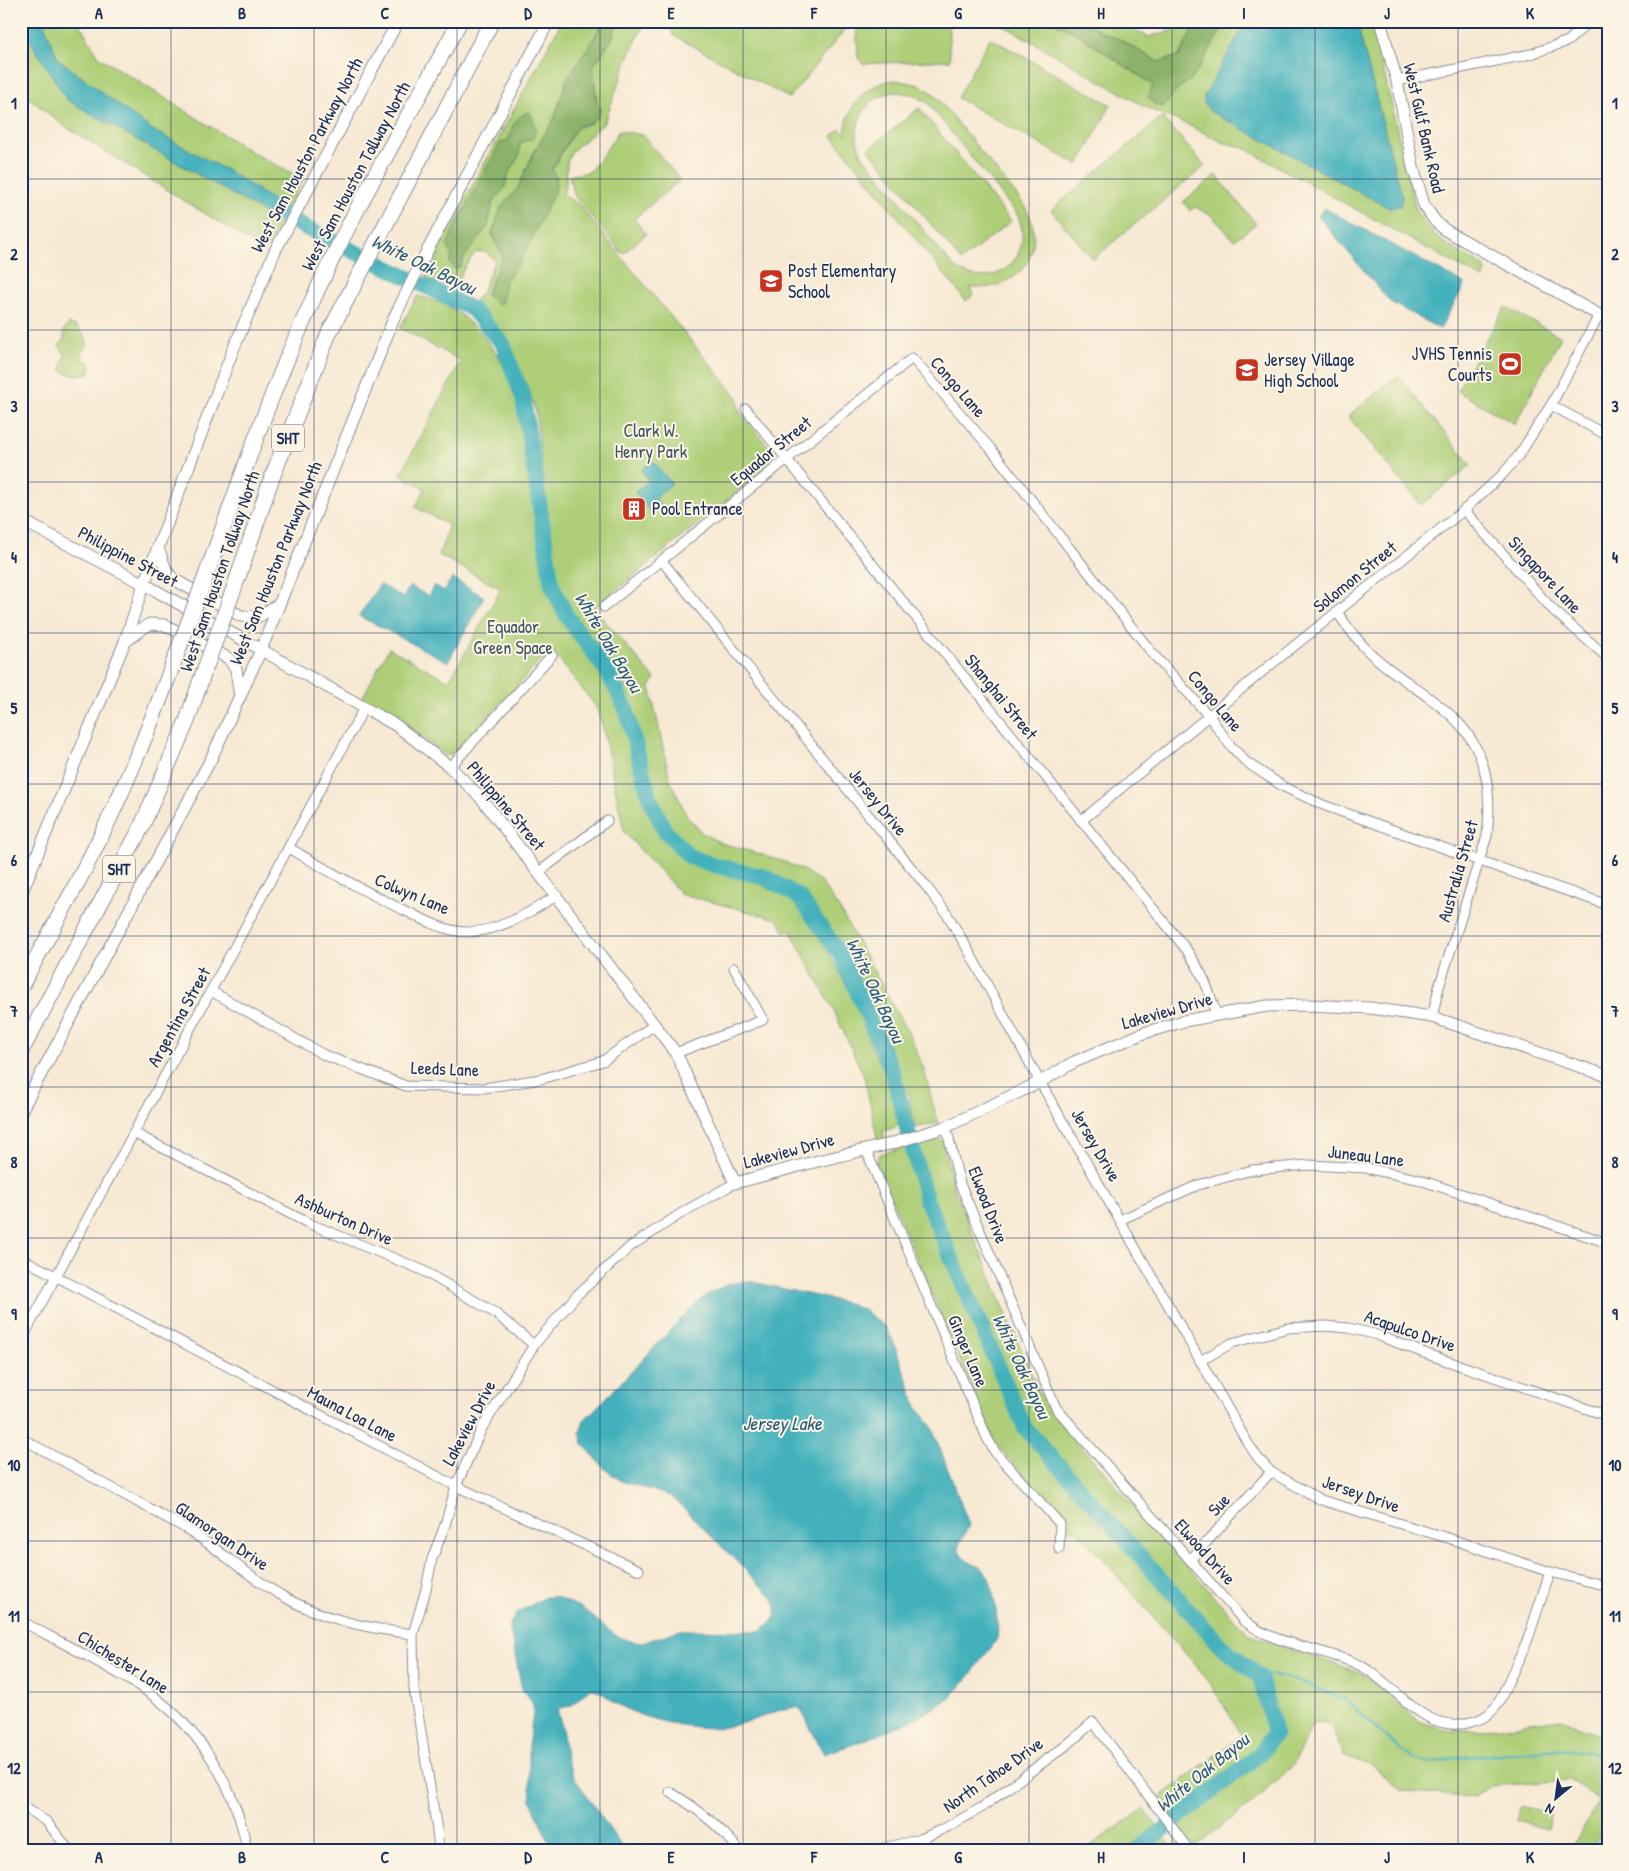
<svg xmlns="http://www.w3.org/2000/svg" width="1629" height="1871" font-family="'Patrick Hand',sans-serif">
<rect width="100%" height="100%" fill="#fcf5e5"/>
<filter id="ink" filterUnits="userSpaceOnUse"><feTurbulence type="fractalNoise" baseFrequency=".02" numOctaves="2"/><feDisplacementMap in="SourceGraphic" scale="10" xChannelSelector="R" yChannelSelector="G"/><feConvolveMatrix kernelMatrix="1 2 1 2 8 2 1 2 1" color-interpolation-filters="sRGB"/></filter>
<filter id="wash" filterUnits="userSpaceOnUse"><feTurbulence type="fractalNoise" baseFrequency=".0096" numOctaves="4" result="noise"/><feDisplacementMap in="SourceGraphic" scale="20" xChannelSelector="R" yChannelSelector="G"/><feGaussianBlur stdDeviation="1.12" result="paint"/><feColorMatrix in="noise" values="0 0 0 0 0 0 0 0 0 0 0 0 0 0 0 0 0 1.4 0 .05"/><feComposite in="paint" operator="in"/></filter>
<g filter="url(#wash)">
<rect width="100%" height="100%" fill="#f7e9d3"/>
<g fill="#aecf78" stroke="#647f6b" fill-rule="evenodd">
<path d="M21 21H78L99 57 253 153 303 179 265 251 63 125 21 92Z"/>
<path d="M562 21H603L593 40 567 79 554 120 534 152 518 188 501 208 492 234 503 256 486 294 494 300 557 178 552 170 573 133 580 126 590 124 597 104 593 66 612 39 618 21H646L630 53 604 123 571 152 567 163 566 183 563 195 578 204 738 398 739 411 773 452V463L594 608 655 679 650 687 670 780 687 816 702 833 721 843 777 859 803 870 820 881 840 910 912 1040 924 1070 938 1123 914 1128 909 1095 904 1084 898 1080 877 1020 853 969 825 923 800 891 775 875 756 868 713 861 694 851 674 832 662 814 625 693 615 672 567 608 558 582 550 545 536 412 529 389 504 339 470 305 482 292 495 260 486 252H476L464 268 455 288 441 283 424 281 438 257 437 251Z"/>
<path d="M669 21H847L843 32 789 98 673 35Z"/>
<path d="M856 21H948L950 60 863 64 858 58Z"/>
<path d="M982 21H1052L1079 35 1153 85 1163 107 1179 87 1192 79 1227 21H1372L1416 211C1435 242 1454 249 1484 266L1486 273 1483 279 1242 147 1222 142 1186 124 1149 109 1003 25Z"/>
<path d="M1082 21H1119L1148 37 1175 30 1180 21H1197L1179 56 1158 62 1119 39 1110 36Z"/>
<path d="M990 38 1111 105 1078 165 957 98Z"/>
<path d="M895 80 920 85 934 94 1022 202C1052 245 1021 294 970 287L974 294 966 301 832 136 840 129 845 134C847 104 866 84 895 80ZM896 92 915 95 927 102 1017 214C1038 258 991 296 953 266L862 155C848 126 864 96 896 92Z"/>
<path d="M919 108 1011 221 961 261 869 149Z"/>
<path d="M1162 117 1205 166 1093 259 1051 210Z"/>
<path d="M619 131 643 135 680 180 634 219 646 234 623 254 575 197 569 176 589 172 600 159Z"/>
<path d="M1216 175 1256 224 1234 240 1212 216 1195 207 1190 211 1183 202Z"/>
<path d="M417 296 445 304 462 316 484 336 503 363 519 398 527 430 544 568 549 596 572 637 610 687 621 712 641 795 655 821 682 855 697 865 742 876 789 898 816 929 855 1002 872 1048 887 1075 899 1126 883 1131 885 1140 878 1142 864 1076 833 1009 790 930 785 932 777 919 681 894 624 832 602 724 596 707 551 649 453 755H445L403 723 361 700 389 648 449 681 501 589 439 555 449 525 415 507 425 489 400 475 461 361 400 328Z"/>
<path d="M1505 307 1561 337 1515 424 1457 391Z"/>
<path d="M69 324 76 326 86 339 87 344 81 353 83 360 89 362 91 366 89 373C79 375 67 377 61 369L65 355 59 345 64 340V330Z"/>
<path d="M1398 376 1471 465 1421 505 1348 416Z"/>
<path d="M938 1138 943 1142 954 1189 1040 1394 1049 1410 1238 1623 1249 1633 1261 1639 1356 1671 1366 1676 1419 1721 1443 1730H1477L1561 1719 1608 1739V1821L1606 1827 1591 1850H1570L1600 1800 1570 1780 1491 1786 1473 1798 1403 1791 1374 1767 1343 1755 1332 1727 1325 1722 1313 1723 1293 1765 1261 1796 1194 1847 1158 1799 1242 1735 1206 1677 1076 1529 1072 1531 996 1444 876 1163 880 1154Z"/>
<path d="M1519 1807 1550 1814 1547 1829 1516 1821Z"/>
<path d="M1144 1809 1175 1850H1088L1091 1845Z"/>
</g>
<g fill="#8ab268" stroke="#527063">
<path d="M603 21H618L612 39 593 66 597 104 601 108C593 131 584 118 574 132 565 144 559 158 552 170L557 178 555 191 520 262 505 282 502 301 499 305 486 295 503 256 492 234 501 208 518 188 534 152 554 120 567 79 593 40Z"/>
<path d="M1052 21H1082L1110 36 1119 39 1158 62 1179 56 1197 21H1227L1192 79 1179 87 1163 107 1156 105 1148 98 1153 85 1079 35Z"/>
<path d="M527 112 531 114 536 129 533 138 520 143 519 156 507 177 505 187 493 202 488 226 464 258 460 267 455 269 449 263 452 256 447 246 453 231 500 143 509 139C511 126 515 119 527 112Z"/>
</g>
<g fill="#42b1bc" stroke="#2e708d">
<path d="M25 21H43L58 59 113 101 151 129 235 175 287 210 281 222 67 100 29 39Z"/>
<path d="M1247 21H1353L1358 27 1402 197 1400 206 1389 208 1211 112 1204 103V96Z"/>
<path d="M1324 208 1465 284 1440 329 1390 302 1318 216Z"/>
<path d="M653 461 672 484 655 498 661 507 652 514 635 492 649 480 641 470Z"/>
<path d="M452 578 484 597 448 662 359 616 380 584 403 598 410 586 428 596 434 585 444 591Z"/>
<path d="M748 1281 843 1302 864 1310 886 1328 893 1341 917 1407 931 1425 969 1525 958 1547C965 1569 982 1560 989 1578 993 1588 1000 1628 997 1638 994 1645 986 1654 981 1660 973 1672 958 1692 946 1700 909 1726 866 1740 824 1754L800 1708C786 1705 770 1715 756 1719 743 1723 725 1729 711 1728 679 1726 648 1721 619 1705 609 1700 602 1690 590 1688L571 1706 558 1708V1713L562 1727 566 1756 572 1774 624 1850H552L531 1800 529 1770V1740L533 1714V1704L522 1689 509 1625 516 1614 545 1597H556L582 1608 615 1635 630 1641 642 1643 680 1630 759 1631C774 1622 781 1614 772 1597L671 1496 621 1481 606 1470 583 1444 580 1432 584 1420 613 1391 685 1315 705 1296 728 1284Z"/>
</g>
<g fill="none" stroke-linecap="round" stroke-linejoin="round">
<path stroke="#42b1bc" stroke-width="2.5" d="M1260 1677 1275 1675 1292 1679 1344 1699 1401 1750 1413 1759 1428 1763 1465 1757 1560 1749 1588 1752 1608 1759"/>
<path stroke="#42b1bc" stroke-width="16" d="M267 205 304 227 472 309 503 344 523 398 552 585 566 615 608 673 626 709 649 797 665 831 689 856 713 865 765 877 799 897 841 955 892 1071 926 1199 1025 1428 1221 1646 1260 1677 1275 1733 1260 1754 1137 1850"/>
</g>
</g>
<g filter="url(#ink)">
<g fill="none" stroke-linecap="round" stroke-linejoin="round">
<defs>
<g id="street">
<path d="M1397 81 1531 54 1568 41 1590 21"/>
<path d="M1551 405 1608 436"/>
<path d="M746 409 1186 949C1202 972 1209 988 1216 1015"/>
<path d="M1464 510 1553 610 1608 658"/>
<path d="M662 561 926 886 947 914 967 948 1040 1082 1247 1442 1258 1458 1271 1472 1321 1500 1451 1539 1550 1572 1608 1586"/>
<path d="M604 607 912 358 991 449 1153 654 1209 716 1230 745 1246 762 1284 787 1323 805 1480 861 1608 905"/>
<path d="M1337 612C1346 625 1356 639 1368 651 1392 674 1421 690 1446 711 1486 744 1493 788 1487 836L1439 987 1432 1017"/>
<path d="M450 767 552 655"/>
<path d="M1081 821 1268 667 1464 510 1503 474 1519 455 1551 405 1599 315 1608 320"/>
<path d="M289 848C329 871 368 894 410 913 428 922 448 932 468 932 501 931 530 912 556 896"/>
<path d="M539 872 607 821"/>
<path d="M211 991 324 1055 406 1086 484 1088 541 1079 603 1061 654 1025"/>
<path d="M676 1053 763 1020 734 968"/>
<path d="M946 1127 960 1184 1056 1408 1244 1621C1251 1625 1257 1630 1264 1633 1292 1647 1330 1651 1359 1665 1395 1682 1420 1733 1467 1723 1481 1720 1489 1716 1498 1704L1528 1639 1550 1572"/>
<path d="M134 1133 308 1223 422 1270 495 1313 534 1345"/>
<path d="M866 1150 987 1438 995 1452 1060 1524 1059 1549"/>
<path d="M1120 1220 1198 1185 1252 1170 1308 1165 1366 1168 1417 1179 1608 1243"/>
<path d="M21 1258 456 1486 639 1570"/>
<path d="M21 1341 364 708"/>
<path d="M1200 1361 1232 1343 1288 1328 1325 1326 1348 1328 1374 1334 1427 1354 1608 1416"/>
<path d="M21 1438 185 1528C218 1548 246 1575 279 1594 320 1619 366 1628 413 1634"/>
<path d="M1190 1560 1271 1472"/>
<path d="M21 1621C62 1643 103 1663 142 1688 197 1724 236 1785 247 1850"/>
<path d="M670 1792C697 1808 719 1825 739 1850"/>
<path d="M21 1805 47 1822 69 1850"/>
<path d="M439 1850 437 1830 414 1689 413 1634 426 1589 432 1559 445 1525 456 1486 482 1428 534 1345 577 1295 631 1246 685 1211 735 1183"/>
<path d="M875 1850 921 1839 947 1827 981 1808 1068 1744 1093 1722 1189 1850"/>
<path d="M1601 1850 1608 1840"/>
</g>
<g id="secondary">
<path d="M1380 21 1397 81 1413 167 1424 205 1435 221 1445 230 1599 315"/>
<path d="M21 520 144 584 397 726 450 767 482 799 676 1053 735 1183 818 1161 890 1144 946 1127 1040 1082 1074 1062 1144 1033 1184 1021 1267 1006 1309 1005 1370 1008 1432 1017 1608 1076"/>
<path d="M158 548 166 570 173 579 241 616 258 617 279 604"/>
<path d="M125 642 140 630 150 624 165 625 228 658 236 669 240 697"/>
<path d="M21 894 124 644 144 584 233 350 275 251 398 21"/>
<path d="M21 1111 211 759 261 650 394 318 425 255 549 21"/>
</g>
<g id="highway">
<path d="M207 573C241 479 273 385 315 295 358 201 411 112 460 21"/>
<path d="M238 577 271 480 329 333 492 21"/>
<path d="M21 986C49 935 78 884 103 832 131 774 154 716 176 656"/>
<path d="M21 1051 141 828 187 721 201 680"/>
</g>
</defs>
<use href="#street" stroke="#898c98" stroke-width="11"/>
<use href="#secondary" stroke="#898c98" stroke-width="13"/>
<use href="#highway" stroke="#898c98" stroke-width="17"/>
<use href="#street" stroke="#fff" stroke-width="9"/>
<use href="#secondary" stroke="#fff" stroke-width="11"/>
<use href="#highway" stroke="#fff" stroke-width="15"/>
<defs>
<g id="highway-bridge">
<path d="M176 656 207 573"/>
<path d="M201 680 238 577"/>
</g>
</defs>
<use href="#highway-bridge" stroke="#898c98" stroke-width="17" stroke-linecap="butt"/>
<use href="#highway-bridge" stroke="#fff" stroke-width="15"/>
</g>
</g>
<path fill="none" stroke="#1b2f5e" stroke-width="1" stroke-opacity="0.55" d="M171 21V1850M314 21V1850M457 21V1850M600 21V1850M743 21V1850M886 21V1850M1029 21V1850M1172 21V1850M1315 21V1850M1458 21V1850M21 179H1608M21 330H1608M21 482H1608M21 633H1608M21 784H1608M21 936H1608M21 1087H1608M21 1238H1608M21 1390H1608M21 1541H1608M21 1692H1608"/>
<defs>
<symbol id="school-square" viewBox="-11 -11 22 22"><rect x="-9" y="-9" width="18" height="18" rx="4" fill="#c8321e" stroke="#fcf5e5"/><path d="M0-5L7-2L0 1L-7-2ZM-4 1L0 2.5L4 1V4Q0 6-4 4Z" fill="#fff"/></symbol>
<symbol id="stadium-square" viewBox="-11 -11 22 22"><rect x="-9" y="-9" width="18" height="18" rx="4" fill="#c8321e" stroke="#fcf5e5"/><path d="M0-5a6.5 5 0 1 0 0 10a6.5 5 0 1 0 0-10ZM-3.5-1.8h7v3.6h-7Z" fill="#fff"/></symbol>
<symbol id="building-square" viewBox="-11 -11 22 22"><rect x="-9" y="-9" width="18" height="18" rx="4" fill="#c8321e" stroke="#fcf5e5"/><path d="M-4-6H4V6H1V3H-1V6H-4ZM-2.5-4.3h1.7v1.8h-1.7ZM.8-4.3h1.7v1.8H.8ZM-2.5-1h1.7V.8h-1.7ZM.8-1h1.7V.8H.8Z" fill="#fff"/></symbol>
</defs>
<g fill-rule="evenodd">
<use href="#school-square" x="757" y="267" width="28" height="28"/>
<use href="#stadium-square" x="1496" y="350" width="28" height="28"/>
<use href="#school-square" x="1233" y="356" width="28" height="28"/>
<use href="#building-square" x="620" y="495" width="28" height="28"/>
</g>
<g text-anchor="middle" stroke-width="4" stroke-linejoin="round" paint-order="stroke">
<g fill="#fcf5e5" stroke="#5e6a86" stroke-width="1">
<rect x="272" y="424.5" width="32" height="27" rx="4"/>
<rect x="103" y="855.5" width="32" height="27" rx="4"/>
</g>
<g font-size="16" font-weight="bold" fill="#1b2f5e">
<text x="288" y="444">SHT</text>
<text x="119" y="875">SHT</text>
</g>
<g font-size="18" fill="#1b2f5e" stroke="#fcf5e5">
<text transform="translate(1424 128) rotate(77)" y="6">West Gulf Bank Road</text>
<text transform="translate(307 155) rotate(-62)" y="6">West Sam Houston Parkway North</text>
<text transform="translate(356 176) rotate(-62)" y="6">West Sam Houston Tollway North</text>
<text transform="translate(958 387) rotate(49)" y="6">Congo Lane</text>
<text transform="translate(771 451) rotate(-39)" y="6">Equador Street</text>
<text transform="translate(128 557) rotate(28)" y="6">Philippine Street</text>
<text transform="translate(276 563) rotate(-68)" y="6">West Sam Houston Parkway North</text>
<text transform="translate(220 571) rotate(-71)" y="6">West Sam Houston Tollway North</text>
<text transform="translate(1545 575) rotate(47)" y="6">Singapore Lane</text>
<text transform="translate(1355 577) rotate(-39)" y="6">Solomon Street</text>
<text transform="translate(1001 697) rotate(51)" y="6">Shanghai Street</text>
<text transform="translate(1215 701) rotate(50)" y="6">Congo Lane</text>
<text transform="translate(878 802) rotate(51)" y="6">Jersey Drive</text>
<text transform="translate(506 806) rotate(50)" y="6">Philippine Street</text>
<text transform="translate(1458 871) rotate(-74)" y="6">Australia Street</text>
<text transform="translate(412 894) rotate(23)" y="6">Colwyn Lane</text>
<text transform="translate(1167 1011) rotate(-16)" y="6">Lakeview Drive</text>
<text transform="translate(179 1017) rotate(-61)" y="6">Argentina Street</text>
<text transform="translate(445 1069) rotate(2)" y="6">Leeds Lane</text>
<text transform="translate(1096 1145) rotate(60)" y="6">Jersey Drive</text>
<text transform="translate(789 1151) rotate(-15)" y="6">Lakeview Drive</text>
<text transform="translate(1366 1156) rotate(7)" y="6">Juneau Lane</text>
<text transform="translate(988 1205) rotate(69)" y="6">Elwood Drive</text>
<text transform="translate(344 1219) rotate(24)" y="6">Ashburton Drive</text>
<text transform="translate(1410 1331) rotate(19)" y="6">Acapulco Drive</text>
<text transform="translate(968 1351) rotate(67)" y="6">Ginger Lane</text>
<text transform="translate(352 1414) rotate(28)" y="6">Mauna Loa Lane</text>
<text transform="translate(469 1423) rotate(-62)" y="6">Lakeview Drive</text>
<text transform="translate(1361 1494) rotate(19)" y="6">Jersey Drive</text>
<text transform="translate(1219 1505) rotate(-47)" y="6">Sue</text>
<text transform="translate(222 1536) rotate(34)" y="6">Glamorgan Drive</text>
<text transform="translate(1205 1552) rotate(48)" y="6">Elwood Drive</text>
<text transform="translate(123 1662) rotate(32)" y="6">Chichester Lane</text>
<text transform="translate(993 1775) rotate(-35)" y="6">North Tahoe Drive</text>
</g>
<g font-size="18" fill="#1b2f5e" stroke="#fcf5e5" text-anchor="start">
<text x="788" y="277">Post Elementary<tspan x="788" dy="21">School</tspan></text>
<text x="1492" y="360" text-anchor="end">JVHS Tennis<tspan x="1492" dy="21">Courts</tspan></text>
<text x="1264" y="366">Jersey Village<tspan x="1264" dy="21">High School</tspan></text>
<text x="652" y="515">Pool Entrance</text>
</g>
<g font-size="18" fill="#405764" stroke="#fcf5e5">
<text x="651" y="437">Clark W.<tspan x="651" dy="21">Henry Park</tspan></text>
<text x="513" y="633">Equador<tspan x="513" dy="21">Green Space</tspan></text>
</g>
<g font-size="19" font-style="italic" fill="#295c7f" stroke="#fcf5e5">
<text transform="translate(424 264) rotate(26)" y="7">White Oak Bayou</text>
<text transform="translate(609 642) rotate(59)" y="7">White Oak Bayou</text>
<text transform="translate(876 990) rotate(65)" y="7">White Oak Bayou</text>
<text transform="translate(1022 1366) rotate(65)" y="7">White Oak Bayou</text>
<text x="782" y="1430">Jersey Lake</text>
<text transform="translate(1202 1772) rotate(-39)" y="7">White Oak Bayou</text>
</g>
</g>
<rect width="1629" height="1871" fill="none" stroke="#fcf5e5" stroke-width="55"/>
<g transform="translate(1556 1798) rotate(209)" stroke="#fcf5e5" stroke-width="4" paint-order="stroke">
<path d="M0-4L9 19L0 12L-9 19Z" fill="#1b2f5e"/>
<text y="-8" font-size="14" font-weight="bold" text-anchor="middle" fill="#1b2f5e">N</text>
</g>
<rect x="28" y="28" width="1574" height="1816" fill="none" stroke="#1b2f5e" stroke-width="2"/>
<g font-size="16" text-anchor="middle" font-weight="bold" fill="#1b2f5e">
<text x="99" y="19">A</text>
<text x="242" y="19">B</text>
<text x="385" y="19">C</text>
<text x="528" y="19">D</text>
<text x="671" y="19">E</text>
<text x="814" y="19">F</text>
<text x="958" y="19">G</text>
<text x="1101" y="19">H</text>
<text x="1244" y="19">I</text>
<text x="1387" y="19">J</text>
<text x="1530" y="19">K</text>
<text x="14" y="109">1</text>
<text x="1615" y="109">1</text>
<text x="14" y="260">2</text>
<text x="1615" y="260">2</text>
<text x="14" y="412">3</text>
<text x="1615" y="412">3</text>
<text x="14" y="563">4</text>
<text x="1615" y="563">4</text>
<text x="14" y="714">5</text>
<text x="1615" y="714">5</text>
<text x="14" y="866">6</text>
<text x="1615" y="866">6</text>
<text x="14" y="1017">7</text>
<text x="1615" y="1017">7</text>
<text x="14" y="1168">8</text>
<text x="1615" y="1168">8</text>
<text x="14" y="1320">9</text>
<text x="1615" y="1320">9</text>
<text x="14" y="1471">10</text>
<text x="1615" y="1471">10</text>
<text x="14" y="1622">11</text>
<text x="1615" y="1622">11</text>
<text x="14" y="1774">12</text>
<text x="1615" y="1774">12</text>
<text x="99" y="1863">A</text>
<text x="242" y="1863">B</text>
<text x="385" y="1863">C</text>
<text x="528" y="1863">D</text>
<text x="671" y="1863">E</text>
<text x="814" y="1863">F</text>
<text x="958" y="1863">G</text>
<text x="1101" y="1863">H</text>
<text x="1244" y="1863">I</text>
<text x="1387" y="1863">J</text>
<text x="1530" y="1863">K</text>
</g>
</svg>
